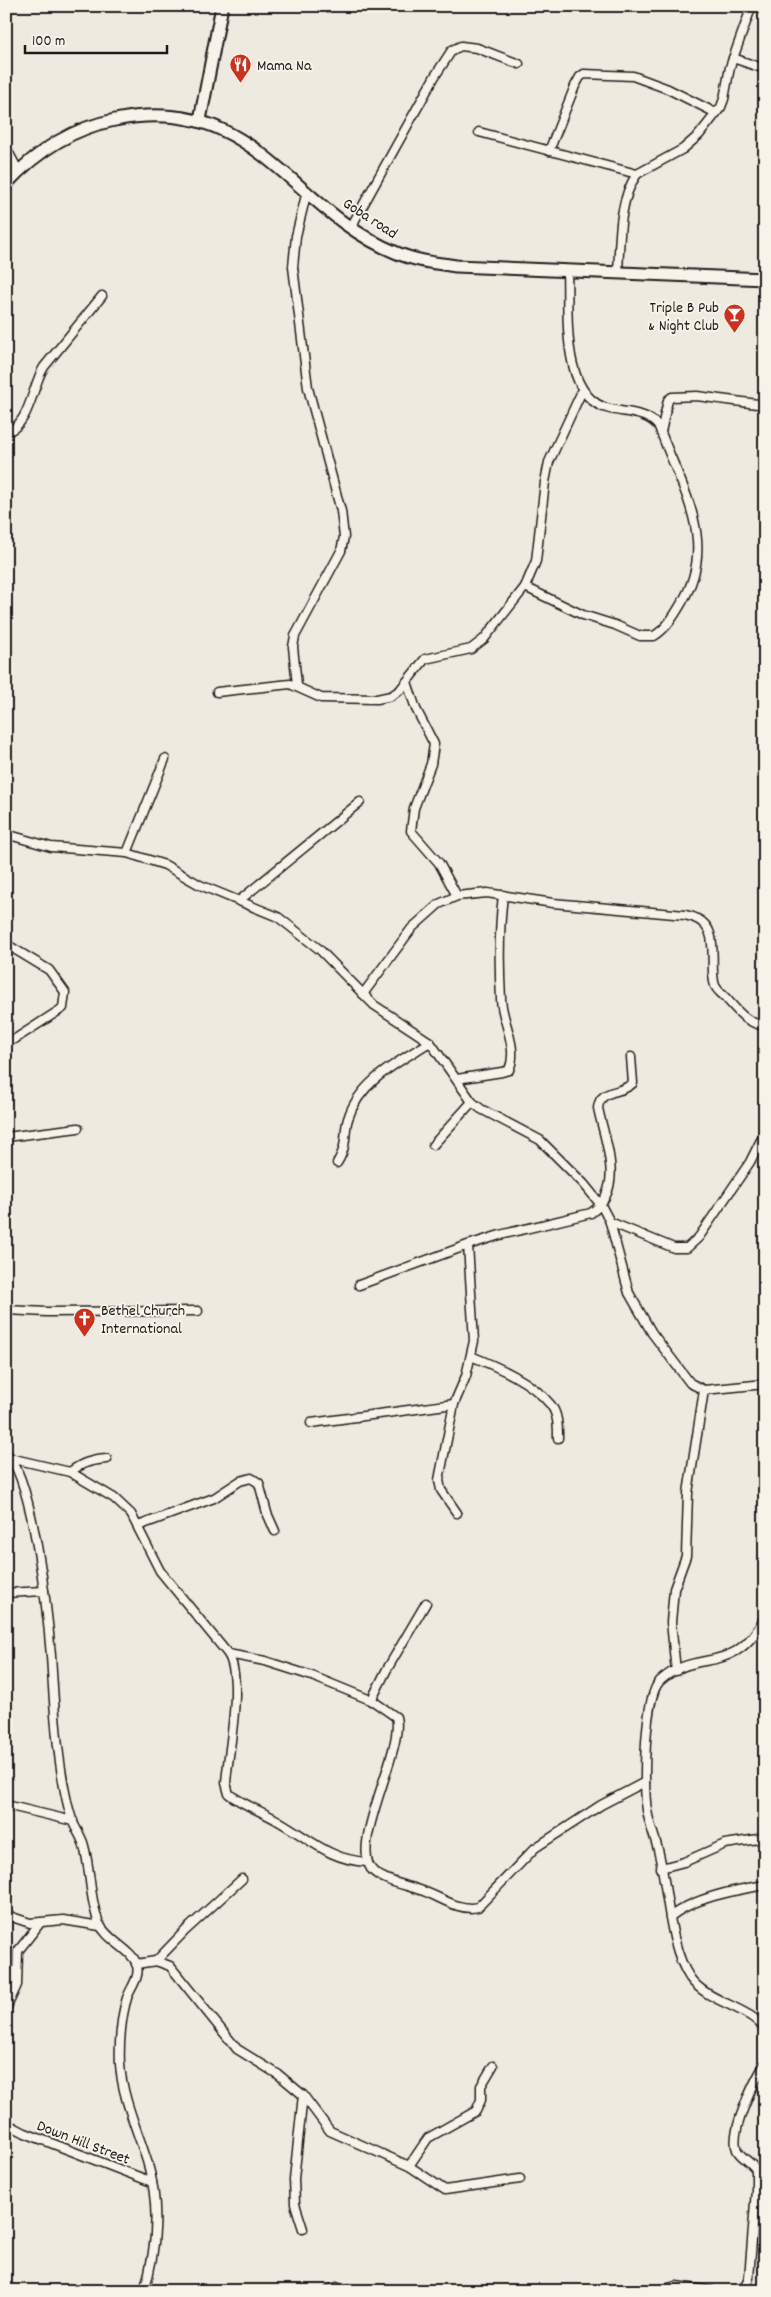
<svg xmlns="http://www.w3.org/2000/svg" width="771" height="2297" font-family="Dekko,sans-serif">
<rect width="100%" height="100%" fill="#eeeae0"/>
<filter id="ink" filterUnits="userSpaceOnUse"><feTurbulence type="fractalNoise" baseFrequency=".02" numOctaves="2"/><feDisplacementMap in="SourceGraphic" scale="10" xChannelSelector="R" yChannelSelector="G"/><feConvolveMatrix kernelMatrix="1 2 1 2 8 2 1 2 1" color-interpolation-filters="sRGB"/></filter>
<g filter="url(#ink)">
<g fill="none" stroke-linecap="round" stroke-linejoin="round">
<defs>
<g id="street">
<path d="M733 58 765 69"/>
<path d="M479 132 637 174"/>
<path d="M6 148 18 170"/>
<path d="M549 151 575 86 580 77 584 74 633 76 668 89 716 113"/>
<path d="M351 227 435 76 452 50 461 46 477 48 519 64"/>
<path d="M618 273C620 241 618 201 637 174L683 149 699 135 721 107 724 99 730 67 750 11"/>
<path d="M6 432C30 426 32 385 44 367L102 296"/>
<path d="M661 432 668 400 672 397 697 396 765 405"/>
<path d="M525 587 583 615 615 625 640 636H654C666 629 674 616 681 604 720 542 680 486 659 427 648 412 627 413 610 409 559 398 569 310 567 271"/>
<path d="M407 682 416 709 434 744 431 764 414 808 411 831 439 863 457 896"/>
<path d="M297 685 293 647 295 636 341 551 344 537 341 511 308 388 293 267 296 236 307 191"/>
<path d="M217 692 290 684 321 698 377 699 391 696 400 690 425 659 471 649 484 639 525 587 536 561 545 482 549 462 582 391"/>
<path d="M6 834 51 847 127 853 165 865 200 885 278 917 319 949 374 1005 430 1042 472 1102 481 1109 540 1140 584 1184 601 1205 610 1222 629 1293 652 1333 690 1383 704 1390 765 1384"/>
<path d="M127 853 165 759"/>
<path d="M240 900 360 802"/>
<path d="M6 944 49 970 65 992 63 1008 15 1039 6 1041"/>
<path d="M363 994 412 928 439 904 457 896 487 893 553 903 685 915C723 922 709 955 714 982 715 989 720 992 725 997 738 1011 744 1022 765 1026"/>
<path d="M457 1079 502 1072 509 1070C519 1047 502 1022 501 999 499 965 499 929 503 895"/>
<path d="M6 1137 78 1128"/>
<path d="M433 1145 472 1102"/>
<path d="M337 1163C340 1158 343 1152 344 1146 346 1137 345 1127 348 1119 359 1081 399 1062 430 1042"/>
<path d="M610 1222 674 1248H687L699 1237 750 1162 765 1132"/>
<path d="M359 1285 468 1245"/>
<path d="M6 1310 47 1312 198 1311"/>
<path d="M471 1356C498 1367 531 1381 550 1404 558 1413 558 1426 558 1438"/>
<path d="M311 1423 454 1404"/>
<path d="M6 1453C33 1476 48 1617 51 1656 54 1701 56 1747 65 1792 67 1802 69 1812 73 1822 76 1830 82 1837 84 1846 91 1871 89 1898 99 1923 107 1941 132 1949 137 1965 140 1978 131 1987 127 1998 121 2017 119 2044 120 2064 122 2097 137 2129 147 2161 160 2203 157 2249 144 2291"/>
<path d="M14 1459 70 1472 114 1498 131 1514 160 1571 228 1654 265 1661 312 1676 373 1701 396 1717C405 1750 346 1849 374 1872 386 1882 406 1885 420 1890 438 1895 458 1912 478 1907L535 1848 601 1805 645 1782"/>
<path d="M70 1472C82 1463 91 1460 107 1459"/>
<path d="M457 1513 441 1490 439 1480 454 1404 466 1376 474 1341 468 1245 500 1235 591 1213C626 1188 605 1143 598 1108 600 1088 621 1095 633 1083L631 1057"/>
<path d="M138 1526 214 1498 240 1481 251 1478 259 1483 267 1513 275 1531"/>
<path d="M6 1593 44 1591"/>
<path d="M765 1617C733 1679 698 1646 660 1681 644 1696 643 1787 647 1810 649 1825 656 1839 659 1854 668 1890 669 1947 690 1978 703 1996 729 2003 747 2014 754 2017 759 2023 765 2028"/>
<path d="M228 1654C244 1680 228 1751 226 1783L229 1794C245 1806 264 1812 280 1822 311 1840 330 1860 367 1862"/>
<path d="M676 1671 671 1622 674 1589 686 1556 688 1493 704 1390"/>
<path d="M371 1701 386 1671 426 1603"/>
<path d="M6 1805 73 1821"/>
<path d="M661 1868 684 1862 725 1844 765 1838"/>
<path d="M6 1915 30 1923 63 1920 100 1926"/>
<path d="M670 1917C693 1898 735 1890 765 1885"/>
<path d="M156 1961 186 1930 242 1879"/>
<path d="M136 1964 156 1961 170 1966 237 2049 279 2075 303 2095 330 2131 409 2166 445 2190 520 2179"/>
<path d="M6 2009 17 1985 18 1951 40 1923"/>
<path d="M6 2123 25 2133 152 2182"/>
<path d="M409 2166 428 2138 476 2111 481 2100V2086L493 2066"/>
<path d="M303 2229 295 2204 294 2179 303 2095"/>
<path d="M328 2291 337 2287 357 2291"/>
<path d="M656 2291 676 2286 712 2291"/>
<path d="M739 2291 746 2285 749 2278 756 2190V2170C752 2162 741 2158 737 2150 729 2132 755 2080 765 2064"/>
</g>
<g id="secondary">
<path d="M200 120 222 6"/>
<path d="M6 184C36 152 72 128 115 120 257 92 288 209 397 253 416 261 436 263 456 266L765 279"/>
</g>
</defs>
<use href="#street" stroke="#1c1c1c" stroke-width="11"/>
<use href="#secondary" stroke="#1c1c1c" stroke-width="15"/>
<use href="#street" stroke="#f7f3e8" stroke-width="8"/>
<use href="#secondary" stroke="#f7f3e8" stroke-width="11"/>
</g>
</g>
<defs>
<symbol id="restaurant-pin" viewBox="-11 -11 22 30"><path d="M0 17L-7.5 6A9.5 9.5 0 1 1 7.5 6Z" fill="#c8321e" stroke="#f7f3e8"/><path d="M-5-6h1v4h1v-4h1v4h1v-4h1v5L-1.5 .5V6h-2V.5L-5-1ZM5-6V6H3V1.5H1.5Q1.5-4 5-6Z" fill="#fff"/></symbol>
<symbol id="bar-pin" viewBox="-11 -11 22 30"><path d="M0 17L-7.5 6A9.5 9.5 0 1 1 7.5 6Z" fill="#c8321e" stroke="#f7f3e8"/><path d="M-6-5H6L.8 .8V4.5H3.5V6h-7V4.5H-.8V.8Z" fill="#fff"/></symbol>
<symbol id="church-pin" viewBox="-11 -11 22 30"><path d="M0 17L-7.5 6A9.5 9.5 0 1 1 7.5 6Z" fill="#c8321e" stroke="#f7f3e8"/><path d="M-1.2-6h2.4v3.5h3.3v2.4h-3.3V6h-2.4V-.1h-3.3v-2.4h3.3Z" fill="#fff"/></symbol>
</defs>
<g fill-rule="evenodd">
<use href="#restaurant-pin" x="228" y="52" width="25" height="34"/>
<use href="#bar-pin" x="722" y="302" width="25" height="34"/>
<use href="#church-pin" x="72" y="1306" width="25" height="34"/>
</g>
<g text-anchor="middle" stroke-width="4" stroke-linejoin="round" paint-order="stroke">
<g font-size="16" fill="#1c1c1c" stroke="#f7f3e8" text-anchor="start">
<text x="257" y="70">Mama Na</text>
<text x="719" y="312" text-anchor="end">Triple B Pub<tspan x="719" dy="18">&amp; Night Club</tspan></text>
<text x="101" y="1315">Bethel Church<tspan x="101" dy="18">International</tspan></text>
</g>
<g font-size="16" fill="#1c1c1c" stroke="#f7f3e8">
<text transform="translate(371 217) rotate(33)" y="6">Goba road</text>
<text transform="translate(84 2141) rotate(21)" y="6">Down Hill Street</text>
</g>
</g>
<rect width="771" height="2297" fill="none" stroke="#f7f3e8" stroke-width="25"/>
<rect x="12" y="12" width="746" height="2272" fill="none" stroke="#1c1c1c" stroke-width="2" filter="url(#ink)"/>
<path d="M25 45v8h142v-8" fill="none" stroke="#1c1c1c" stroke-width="2.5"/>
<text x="32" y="45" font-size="15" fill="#1c1c1c" stroke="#f7f3e8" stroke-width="4" paint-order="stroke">100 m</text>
</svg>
